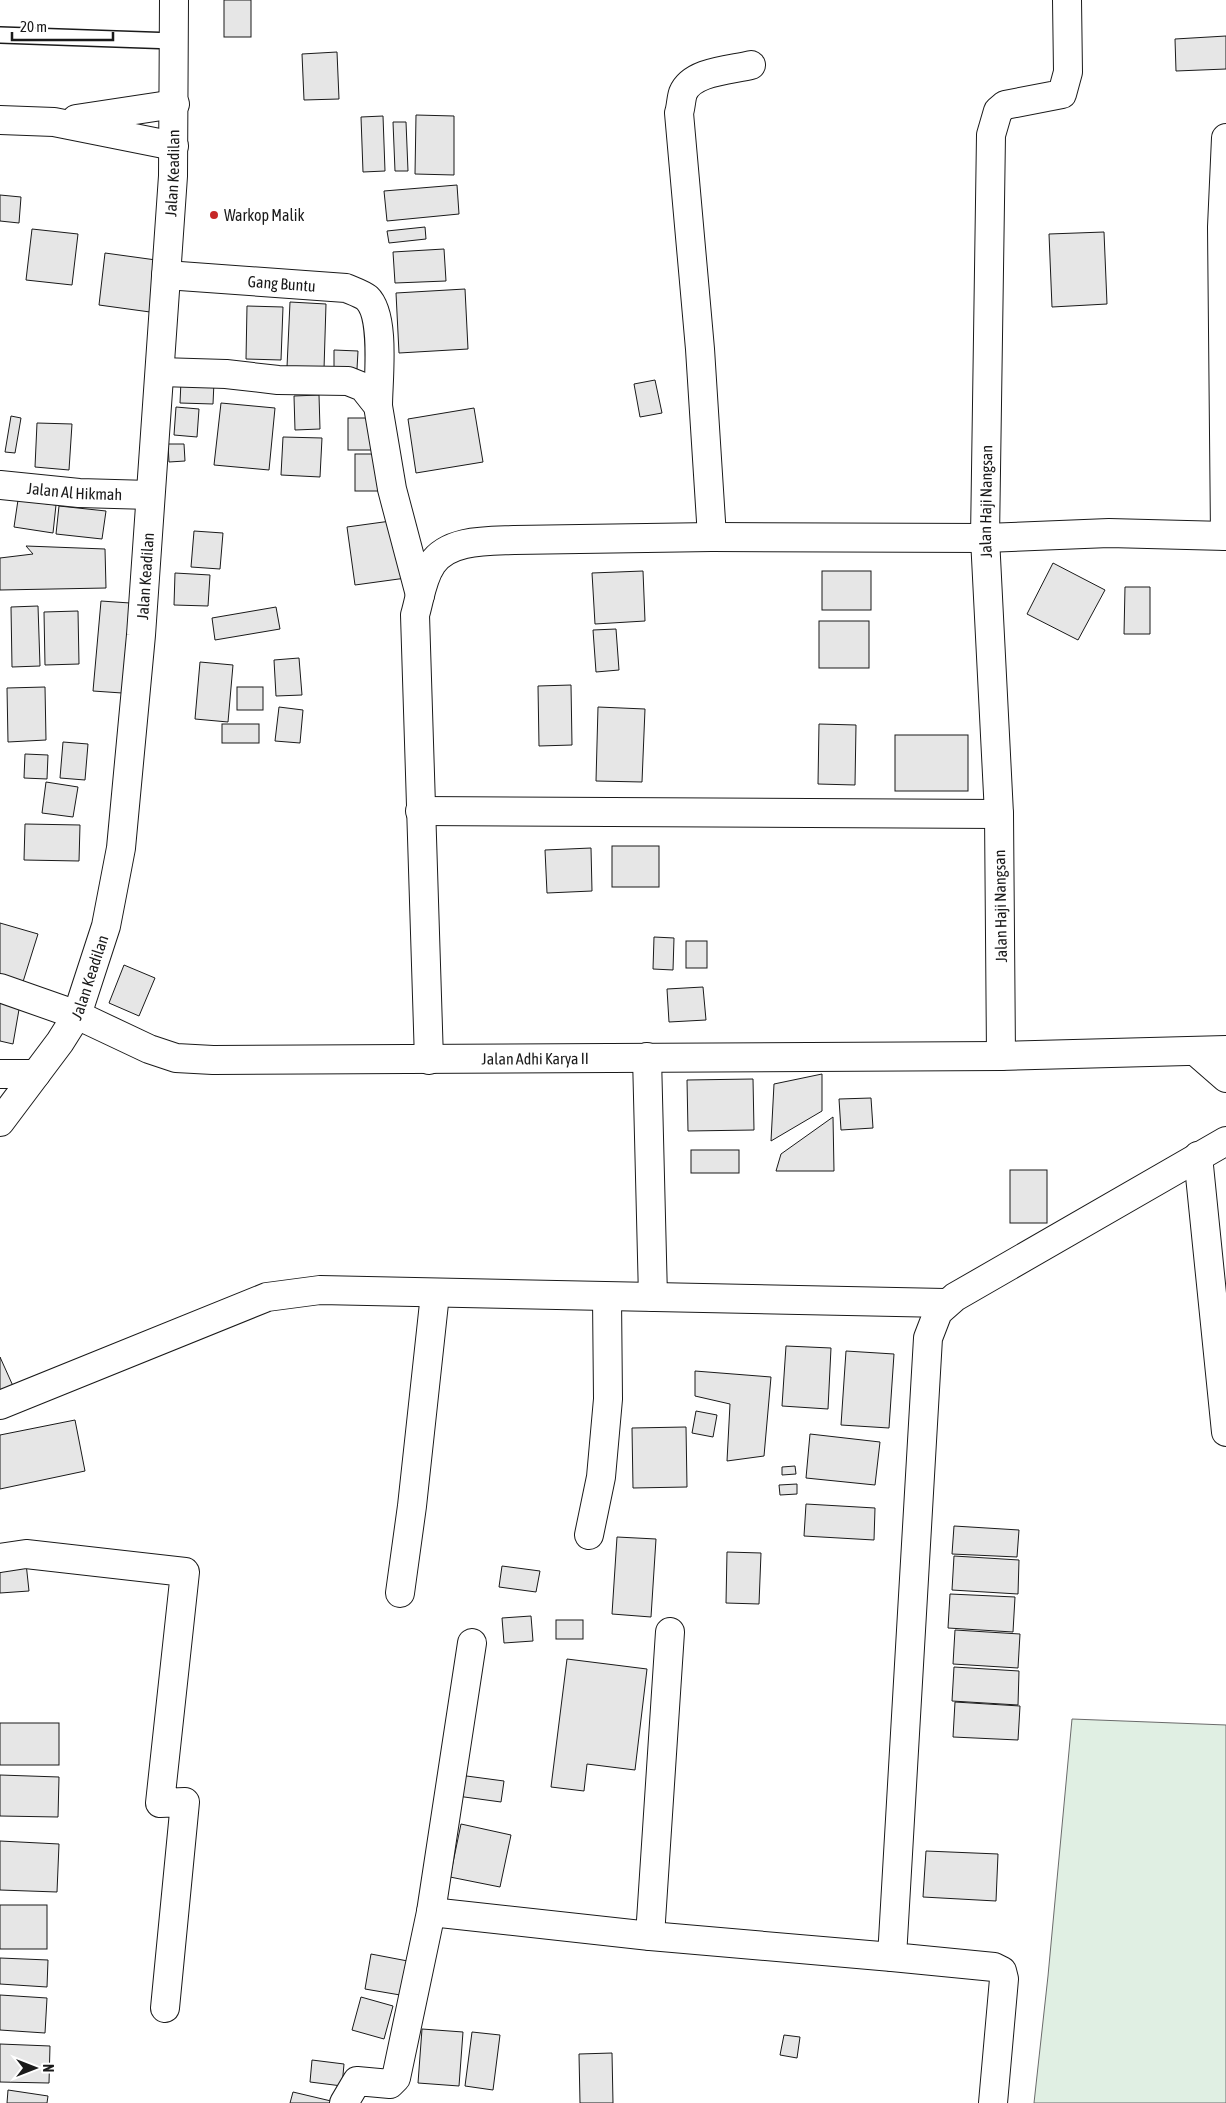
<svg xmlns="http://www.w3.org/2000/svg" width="1226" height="2103" font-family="'Asap Condensed',sans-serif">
<rect width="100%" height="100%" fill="#fff"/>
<path fill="#e0efe3" stroke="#6a6a6a" d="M1072 1719 1226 1725V2103H1034L1048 1976Z"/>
<g fill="#e6e6e6" stroke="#1a1a1a">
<rect x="224" y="0" width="27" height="37"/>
<path d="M1226 36V69L1176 71 1175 39Z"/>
<path d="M337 52 339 99 304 100 302 54Z"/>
<path d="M416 115 454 116V175L415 174Z"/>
<path d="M383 116 385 171 363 172 361 117Z"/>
<path d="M393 122H406L408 171H395Z"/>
<path d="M457 185 459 214 387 221 384 191Z"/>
<path d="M0 195 21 197 19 223 0 221Z"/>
<path d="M425 227 426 239 389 243 387 231Z"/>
<path d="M32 229 78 234 72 285 26 280Z"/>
<path d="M1104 232 1107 304 1052 307 1049 234Z"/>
<path d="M444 249 446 281 395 283 393 252Z"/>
<path d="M105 253 156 260 150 312 99 305Z"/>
<path d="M465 289 468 349 399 353 396 293Z"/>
<path d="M290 302 326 304 324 369 287 367Z"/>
<path d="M247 306 283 307 281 360 246 359Z"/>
<path d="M334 350 358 351 357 369H334Z"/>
<path d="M655 380 662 413 640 417 634 384Z"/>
<path d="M181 381 214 382 213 404 180 403Z"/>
<path d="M319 395 320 429 295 430 294 396Z"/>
<path d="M221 403 275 408 269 470 214 465Z"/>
<path d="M176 407 199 409 197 437 174 435Z"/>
<path d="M474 408 483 462 416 473 408 419Z"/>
<path d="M11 416 21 418 15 453 5 452Z"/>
<rect x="348" y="418" width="29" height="32"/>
<path d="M37 423 72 424 69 470 35 467Z"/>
<path d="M283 437 322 438 320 477 281 475Z"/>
<path d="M168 444H184L185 461 169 462Z"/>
<rect x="355" y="454" width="27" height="37"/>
<path d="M18 500 56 505 53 533 14 527Z"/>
<path d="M59 506 106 511 102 539 56 534Z"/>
<path d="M398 520 406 578 355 585 347 527Z"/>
<path d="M194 531 223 533 220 569 191 567Z"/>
<path d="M26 546 105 549 106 588 0 590V558L33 554Z"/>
<path d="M1053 563 1105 590 1078 640 1027 614Z"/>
<path d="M643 571 645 621 595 624 592 573Z"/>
<rect x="822" y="571" width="49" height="39"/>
<path d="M175 573 210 575 208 606 174 605Z"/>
<path d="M1125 587H1150V634H1124Z"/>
<path d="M101 601 130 603 122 693 93 691Z"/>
<path d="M38 606 40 666 12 667 11 607Z"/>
<path d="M276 607 280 629 215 640 212 618Z"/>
<path d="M78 611 79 664 45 665 44 612Z"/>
<rect x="819" y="621" width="50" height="47"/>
<path d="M616 629 619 670 596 672 593 630Z"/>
<path d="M299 658 302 695 276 696 274 660Z"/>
<path d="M200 662 233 665 228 722 195 719Z"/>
<path d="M571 685 572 745 539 746 538 686Z"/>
<path d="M45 687 46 740 8 742 7 688Z"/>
<rect x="237" y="687" width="26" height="23"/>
<path d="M279 707 303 710 300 743 275 741Z"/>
<path d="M598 707 645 709 642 782 596 781Z"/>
<rect x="222" y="724" width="37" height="19"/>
<path d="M819 724 856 725 855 785 818 784Z"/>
<rect x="895" y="735" width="73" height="56"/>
<path d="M63 742 88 744 85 780 60 778Z"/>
<path d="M25 754 48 755 47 779 24 778Z"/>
<path d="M46 782 78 787 73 817 42 813Z"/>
<path d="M25 824 80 825 79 861 24 860Z"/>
<rect x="612" y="846" width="47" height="41"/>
<path d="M591 848 592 891 547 893 545 850Z"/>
<path d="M0 923 38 934 22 985 0 978Z"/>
<path d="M654 937 674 938 673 970 653 969Z"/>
<rect x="686" y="941" width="21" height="27"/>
<path d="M124 965 155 978 139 1016 109 1003Z"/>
<path d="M703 987 706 1020 669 1022 667 989Z"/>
<path d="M0 995 21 998 13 1044 0 1041Z"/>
<path d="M822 1074V1111L771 1141 774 1084Z"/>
<path d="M753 1079 754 1130 688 1131 687 1080Z"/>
<path d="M871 1098 873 1128 841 1130 839 1099Z"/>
<path d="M833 1117 834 1171H776L781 1154Z"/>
<rect x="691" y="1150" width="48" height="23"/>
<rect x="1010" y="1170" width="37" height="53"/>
<path d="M786 1346 831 1348 828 1409 782 1406Z"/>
<path d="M846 1351 894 1354 889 1428 841 1425Z"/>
<path d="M0 1357 13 1386 0 1393Z"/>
<path d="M695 1371 771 1377 764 1456 727 1461 730 1404 695 1396Z"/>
<path d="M696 1411 717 1415 713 1437 692 1433Z"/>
<path d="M75 1420 85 1471 0 1489V1435Z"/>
<path d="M686 1427 687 1487 633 1488 632 1428Z"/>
<path d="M810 1434 880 1442 875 1485 806 1478Z"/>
<path d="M795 1466 796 1474 782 1475V1467Z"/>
<path d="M797 1484V1494L780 1495 779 1485Z"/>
<path d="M806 1504 875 1508 874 1540 804 1536Z"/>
<path d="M954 1526 1019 1530 1017 1557 952 1554Z"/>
<path d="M617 1537 656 1539 651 1617 612 1614Z"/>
<path d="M727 1552 761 1553 759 1604 726 1603Z"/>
<path d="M954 1556 1019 1560 1018 1594 952 1590Z"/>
<path d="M26 1563 29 1591 0 1593V1566Z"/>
<path d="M502 1566 540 1571 536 1592 499 1587Z"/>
<path d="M950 1594 1015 1597 1013 1632 948 1628Z"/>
<path d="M531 1616 533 1641 504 1643 502 1618Z"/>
<rect x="556" y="1620" width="27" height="19"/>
<path d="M955 1630 1020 1634 1018 1668 953 1664Z"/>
<path d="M567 1659 647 1669 635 1770 587 1764 584 1791 551 1787Z"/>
<path d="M954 1667 1019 1671 1018 1705 952 1701Z"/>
<path d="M955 1702 1020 1706 1018 1740 953 1737Z"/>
<rect x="0" y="1723" width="59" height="42"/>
<path d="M0 1775 59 1777 58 1817 0 1816Z"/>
<path d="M459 1775 504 1781 501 1802 457 1796Z"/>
<path d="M461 1824 511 1835 500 1887 450 1877Z"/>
<path d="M0 1841 59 1844 57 1892 0 1890Z"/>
<path d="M926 1851 998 1854 996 1901 923 1897Z"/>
<rect x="0" y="1905" width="47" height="44"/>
<path d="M371 1954 413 1962 406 1996 365 1989Z"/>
<path d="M0 1958 48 1960 47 1987 0 1984Z"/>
<path d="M0 1995 47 1998 45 2033 0 2030Z"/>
<path d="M361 1997 393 2006 384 2039 352 2030Z"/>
<path d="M422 2029 463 2032 459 2086 418 2083Z"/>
<path d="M472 2032 500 2035 493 2090 465 2086Z"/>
<path d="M784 2035 800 2037 797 2058 780 2055Z"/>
<path d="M0 2044 50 2046 49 2083 0 2082Z"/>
<path d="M612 2053 613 2103H580L579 2054Z"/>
<path d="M312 2060 344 2064 342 2086 310 2082Z"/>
<path d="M8 2090 48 2096 47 2103H7Z"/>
<path d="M293 2092 331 2101 330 2103H290Z"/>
</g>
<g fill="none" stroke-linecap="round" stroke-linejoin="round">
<defs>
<path id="service" d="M0 35 174 41"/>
<g id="minor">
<path d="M76 119 175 104"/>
<path d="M0 120 54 122 174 146"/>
<path id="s1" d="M166 275 346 288C353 291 362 294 367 298 386 316 378 381 378 406"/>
<path d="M160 372 226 374 278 380 348 381 363 387 378 406 392 489 420 595"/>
<path id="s2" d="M0 485 79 493 150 495"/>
<path d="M1225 536 1222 227 1226 138"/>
<path d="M712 537 700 349 679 113C681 107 681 99 683 93 692 71 731 70 751 65"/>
<path d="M420 811 999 814"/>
<path id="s3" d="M0 988 77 1015 149 1049 176 1058 213 1060 1001 1056 1226 1050"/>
<path d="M1195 1051 1226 1078"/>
<path id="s4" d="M1001 1056 999 814 985 538 991 135 998 111 1005 105 1062 94 1068 72 1067 0"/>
<path d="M647 1057 653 1297"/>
<path d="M429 1060 415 615C420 598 422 578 432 564 448 539 489 541 514 540L712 537 985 538 1109 533 1226 536"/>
<path d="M0 1074H36"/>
<path d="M1198 1156 1226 1432"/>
<path d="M0 1405 267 1297 320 1290 945 1303"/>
<path d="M589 1535 601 1477 608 1399 607 1298"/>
<path d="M0 1558 26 1554 185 1572 160 1803 185 1802 165 2008"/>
<path d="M400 1593 412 1506 435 1294"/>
<path d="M431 1912 650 1936 892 1957"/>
<path d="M650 1936 670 1632"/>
<path d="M344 2103 357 2081 390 2084 396 2078 431 1912 472 1643"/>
<path d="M993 2103 1004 1979 1002 1971 994 1967 892 1957 928 1338 938 1312 955 1297 1226 1141"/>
</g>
<g id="secondary">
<path id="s5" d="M0 1122 60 1042 77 1015 106 926 121 848 141 635 173 176 174 0"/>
</g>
</defs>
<use href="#service" stroke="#1a1a1a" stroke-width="18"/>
<use href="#minor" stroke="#1a1a1a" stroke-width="30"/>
<use href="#secondary" stroke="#1a1a1a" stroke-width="30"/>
<use href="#service" stroke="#fff" stroke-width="15"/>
<use href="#minor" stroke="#fff" stroke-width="28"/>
<use href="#secondary" stroke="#fff" stroke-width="28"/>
</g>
<circle fill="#c62828" stroke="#fff" stroke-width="2" cx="214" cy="215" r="5"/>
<g text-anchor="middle" stroke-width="4" stroke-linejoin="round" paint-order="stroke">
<g font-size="16" fill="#1a1a1a" stroke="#fff">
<text dy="6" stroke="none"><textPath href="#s5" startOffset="982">Jalan Keadilan</textPath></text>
<text dy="6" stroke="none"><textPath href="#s1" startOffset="116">Gang Buntu</textPath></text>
<text dy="6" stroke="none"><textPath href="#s2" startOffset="75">Jalan Al Hikmah</textPath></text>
<text dy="6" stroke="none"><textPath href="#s4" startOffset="555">Jalan Haji Nangsan</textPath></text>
<text dy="6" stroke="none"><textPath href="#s5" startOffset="578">Jalan Keadilan</textPath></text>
<text transform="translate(1000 906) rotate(-91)" y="6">Jalan Haji Nangsan</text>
<text dy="6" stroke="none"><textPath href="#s5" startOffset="172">Jalan Keadilan</textPath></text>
<text dy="6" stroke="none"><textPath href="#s3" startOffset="549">Jalan Adhi Karya II</textPath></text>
</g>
<g font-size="16" fill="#1a1a1a" stroke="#fff" text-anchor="start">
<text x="224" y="221">Warkop Malik</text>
</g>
</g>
<g transform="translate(35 2068) rotate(90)" stroke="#ffffff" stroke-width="4" paint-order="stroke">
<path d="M0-4L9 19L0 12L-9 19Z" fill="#1a1a1a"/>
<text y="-8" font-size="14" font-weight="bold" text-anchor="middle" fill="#1a1a1a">N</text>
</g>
<path d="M12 32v8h101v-8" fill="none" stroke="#1a1a1a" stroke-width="2.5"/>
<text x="20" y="32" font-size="15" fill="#1a1a1a" stroke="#ffffff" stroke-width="4" paint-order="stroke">20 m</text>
</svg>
